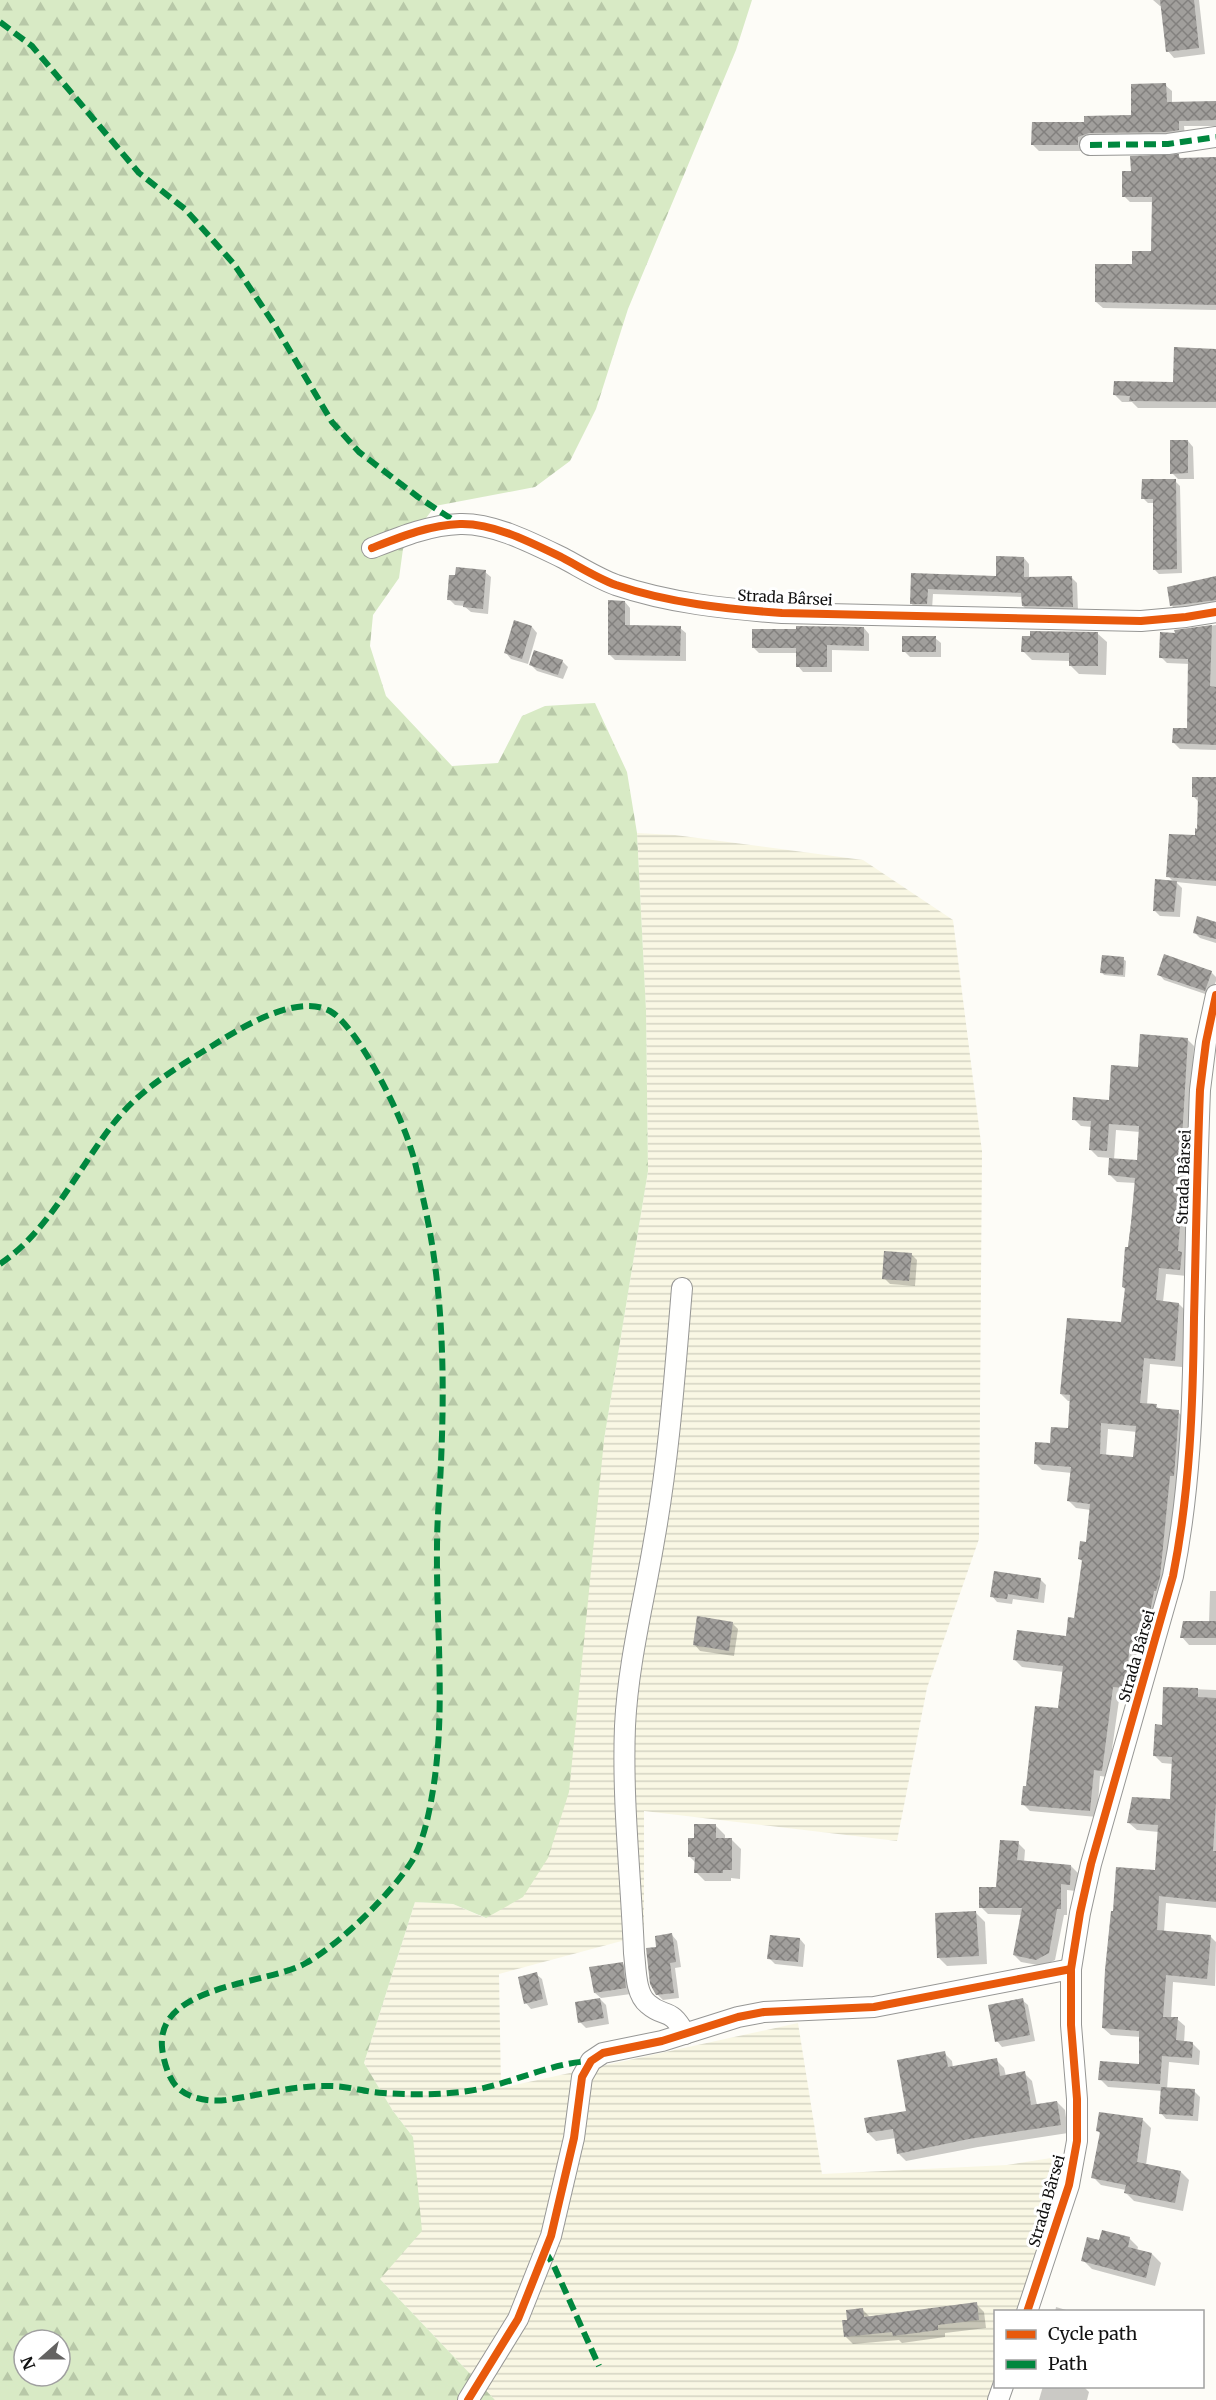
<svg xmlns="http://www.w3.org/2000/svg" width="1216" height="2400" font-family="Merriweather,serif">
<defs>
<pattern id="farmland-rules" width="6" height="5" patternUnits="userSpaceOnUse" patternTransform="scale(1.5)"><rect width="6" height="5" fill="#f9f7e4"/><path d="M0 2.5h6" fill="none" stroke="#d4d3c3"/></pattern>
<pattern id="forest-firs" width="22" height="20" patternUnits="userSpaceOnUse" patternTransform="scale(1.5)"><rect width="22" height="20" fill="#d8eac5"/><path d="M5 1l3.5 6h-7zM16 11l3.5 6h-7z" fill="#b8c8a8"/></pattern>
<pattern id="building-cross-hatch" width="8" height="8" patternUnits="userSpaceOnUse" patternTransform="scale(1.5)"><rect width="8" height="8" fill="#a19f9c"/><path d="M0 0l8 8M0 8l8-8" fill="none" stroke="#82807e"/></pattern>
</defs>
<rect width="100%" height="100%" fill="#fdfcf7"/>
<path fill="url(#farmland-rules)" d="M637 833 675 835 863 860 953 920 982 1151 979 1539 927 1688 897 1841 644 1811V1935L499 1974 501 2088 798 2023 822 2174 1007 2165 1064 2156 1059 2187 1019 2311 996 2312 995 2379 988 2400H495L380 2279 413 2137 393 2111 364 2063 415 1902 453 1904 485 1918 604 1440 648 1171 646 1010Z"/>
<path fill="url(#forest-firs)" fill-rule="evenodd" d="M0 0H752L736 50 628 309 596 409 570 461 535 487 435 506 403 549 399 578 373 615 370 646 386 696 452 766 498 763 522 716 545 706 595 703 627 772 637 833 646 1010 648 1171 604 1440 569 1792 548 1858 523 1897 486 1918 453 1904 415 1902 364 2063 393 2111 413 2137 422 2231 380 2279 495 2400H0ZM24 2340H60V2376H24Z"/>
<g fill="#0003" fill-rule="evenodd">
<path d="M1153 0H1199L1205 54 1174 58 1168 51 1162 6H1160Z"/>
<path d="M1165 85 1172 91V103H1216V126H1184L1185 136 1084 151H1039L1033 145 1085 123 1133 117Z"/>
<path d="M1179 156 1182 160 1216 159V310L1103 308 1096 302 1133 266 1152 252 1153 202H1130L1124 196 1132 173Z"/>
<path d="M1216 350V408H1138L1132 402H1122L1115 395 1174 384Z"/>
<path d="M1188 441 1193 447 1194 479H1178L1172 473Z"/>
<path d="M1175 481 1180 486 1182 573 1159 574 1154 569V503H1148L1143 498Z"/>
<path d="M1024 558 1029 564V578H1072L1077 583 1078 612 1028 611 1023 606V597L933 594 932 609H916L911 603 912 574 998 577Z"/>
<path d="M485 572 491 577 488 614 471 612 464 606 455 605 449 599Z"/>
<path d="M1216 578V606L1177 611 1172 606Z"/>
<path d="M625 602 630 608V627L680 628 686 633V661L615 660 609 654Z"/>
<path d="M1216 625V750L1180 749 1174 743 1189 730 1190 664 1167 663 1161 657 1176 634V631Z"/>
<path d="M532 627 537 633 528 664 511 659 506 653Z"/>
<path d="M864 628 869 634V651L832 650V672H803L798 666V653H759L753 647 798 630Z"/>
<path d="M1098 634 1107 642 1106 675 1079 674 1070 665V661L1032 660 1023 651Z"/>
<path d="M935 638 941 643V657H910L904 651Z"/>
<path d="M562 661 568 667 563 679 537 671 531 665Z"/>
<path d="M1216 778V886L1176 882 1182 888 1180 917 1160 916 1155 911 1174 882 1168 876 1196 837 1198 830 1200 803 1193 796Z"/>
<path d="M1216 923V943L1200 938 1194 932Z"/>
<path d="M1123 959 1126 961 1125 977 1104 975 1102 972Z"/>
<path d="M1211 972 1216 977V981L1211 996 1164 980 1159 974Z"/>
<path d="M1187 1039 1194 1046 1189 1143 1192 1156 1185 1257 1188 1260 1187 1276 1166 1274 1163 1302 1179 1304 1186 1311 1182 1367 1150 1364 1147 1405 1156 1406 1161 1410 1178 1412 1185 1419 1167 1585 1147 1652 1137 1651 1132 1694 1120 1693 1108 1777 1100 1776 1097 1817 1030 1811 1023 1804 1027 1788 1059 1710 1064 1672 1022 1667 1015 1660 1067 1637 1076 1620 1083 1562 1080 1559 1087 1544 1091 1510 1076 1508 1069 1501 1072 1473 1042 1470 1035 1463 1051 1444 1069 1430 1071 1401H1068L1061 1394 1122 1323 1126 1290 1123 1287 1136 1183 1117 1182 1110 1175 1111 1158 1098 1157 1091 1150 1092 1127 1081 1126 1074 1119 1110 1101 1139 1068ZM1116 1130 1140 1132 1138 1162 1114 1160ZM1108 1429 1137 1432 1135 1459 1106 1456Z"/>
<path d="M911 1254 917 1260 915 1286 890 1284 884 1278Z"/>
<path d="M1040 1579 1046 1585 1044 1603 1013 1599 1012 1604 997 1602 992 1596Z"/>
<path d="M1210 1591H1216V1645H1189L1182 1637 1209 1623Z"/>
<path d="M732 1623 738 1629 734 1656 700 1651 695 1645Z"/>
<path d="M1165 1688 1216 1690V1908L1166 1903 1164 1932 1210 1936 1216 1942 1215 1986 1173 1982 1171 2019H1177L1185 2026 1184 2043H1192L1200 2051 1199 2065 1169 2062 1167 2089 1194 2091 1200 2097 1198 2121 1166 2119 1161 2113 1163 2091 1108 2087 1100 2079 1141 2065V2037L1111 2035 1103 2028 1156 1872 1159 1832 1137 1830 1129 1823 1171 1801 1173 1764 1162 1763 1155 1756 1164 1726Z"/>
<path d="M716 1826 725 1835V1840H732L741 1849 740 1879 731 1878V1881H705L696 1872V1863L689 1856 696 1839Z"/>
<path d="M1018 1843 1025 1850 1024 1863 1071 1866 1078 1873 1076 1891 1067 1890V1915H1064L1055 1960 1043 1966 1021 1962 1014 1955 1022 1915 988 1914 981 1907 997 1889Z"/>
<path d="M976 1913 985 1922 987 1964 947 1966 938 1957Z"/>
<path d="M672 1935 677 1941 681 1967 675 1968 679 1998 663 2000 657 1994 658 1948Z"/>
<path d="M800 1939 805 1945 803 1967 775 1964 769 1958Z"/>
<path d="M622 1963 628 1969 631 1994 601 1998 595 1993Z"/>
<path d="M536 1974 542 1979 548 2005 531 2009 526 2003Z"/>
<path d="M600 1999 606 2005 609 2024 586 2028 580 2022Z"/>
<path d="M1022 2000 1028 2005 1035 2041 1002 2047 997 2041Z"/>
<path d="M944 2053 952 2061 953 2068 996 2060 1004 2068 1006 2076 1024 2073 1032 2081 1037 2105 1057 2102 1065 2110 1068 2133 978 2147 906 2161 898 2153 896 2138 876 2141 868 2133 908 2113Z"/>
<path d="M1143 2120 1151 2128 1146 2165 1181 2172 1189 2180 1183 2211 1134 2201 1126 2193V2190L1101 2185 1093 2177 1101 2135 1098 2131Z"/>
<path d="M1129 2238 1138 2247 1137 2251 1152 2254 1161 2263 1155 2286 1092 2269 1083 2260 1100 2241Z"/>
<path d="M976 2304 984 2312 986 2328 945 2333V2337L902 2343 899 2340 853 2344 845 2336 848 2321 862 2309 871 2318Z"/>
<path d="M1056 2307 1073 2312H1055Z"/>
<path d="M1043 2386H1083L1089 2392 1087 2400H1039Z"/>
</g>
<g fill="url(#building-cross-hatch)" fill-rule="evenodd">
<path d="M1160 0H1194L1199 48 1166 52Z"/>
<path d="M1166 83 1167 102 1216 101V120L1179 121V130L1167 132 1089 133 1078 137V145H1031L1032 122H1084V116L1131 115V84Z"/>
<path d="M1179 154V158L1216 157V305L1095 302V264H1132V251H1151L1152 197H1122V171H1131L1130 156Z"/>
<path d="M1174 347 1216 349V402L1129 401 1130 396 1113 395 1114 381 1173 382Z"/>
<path d="M1170 440H1188V473L1170 474Z"/>
<path d="M1142 479H1176L1177 569 1153 570V499H1141Z"/>
<path d="M996 556 1024 557V577L1072 576 1073 607 1022 606 1021 593 928 589 927 604H910L911 573 996 576Z"/>
<path d="M456 567 486 570 483 609 463 607 464 601 447 600 449 575H455Z"/>
<path d="M1216 576V600L1170 606 1167 587Z"/>
<path d="M608 600 625 601V625L681 626 680 656 608 655Z"/>
<path d="M514 620 532 626 522 659 504 653Z"/>
<path d="M1212 625 1210 686 1216 687V745L1172 743 1173 728H1187L1188 659 1159 658 1160 632 1175 633 1174 630Z"/>
<path d="M796 626 864 627V646L827 645V667H796V648H752V629H796Z"/>
<path d="M1030 631 1098 632V666H1069V653L1021 652 1022 636H1030Z"/>
<rect x="902" y="636" width="34" height="16"/>
<path d="M534 650 563 660 558 675 529 665Z"/>
<path d="M1192 777H1216V881L1166 877 1169 834 1195 835V828L1197 829 1198 797H1192Z"/>
<path d="M1155 879 1177 881 1174 912 1153 911Z"/>
<path d="M1197 916 1216 922V939L1193 933Z"/>
<path d="M1164 954 1212 971 1205 991 1157 975Z"/>
<path d="M1102 955 1124 957 1123 975 1100 973Z"/>
<path d="M1140 1034 1188 1038 1182 1138H1186V1148L1178 1251 1182 1252 1180 1270 1159 1268 1156 1300 1179 1303 1175 1361 1144 1358 1140 1403 1157 1404 1156 1408 1179 1410 1174 1476H1170L1160 1577 1156 1591H1154L1150 1613 1146 1612 1141 1646 1130 1644 1125 1688 1113 1687 1102 1771 1094 1770 1090 1811 1021 1805 1023 1786H1026L1035 1706 1058 1708 1063 1666 1013 1660 1017 1630 1066 1636 1068 1617 1074 1618 1082 1560 1078 1559 1080 1541 1086 1542 1090 1504 1067 1501 1071 1467 1034 1464 1035 1442 1050 1443 1051 1427 1068 1428 1070 1395 1060 1394 1067 1318 1121 1322 1125 1288 1122 1287 1125 1247H1128L1131 1223 1135 1178 1108 1175 1109 1158 1137 1160 1139 1126 1109 1124 1107 1151 1089 1150 1091 1121 1072 1120 1073 1097 1109 1100 1111 1065 1138 1067ZM1101 1423 1136 1426 1133 1457 1100 1454Z"/>
<path d="M884 1251 912 1253 909 1281 882 1279Z"/>
<path d="M994 1571 1041 1578 1038 1599 1008 1594 1007 1599 990 1597Z"/>
<path d="M697 1616 733 1622 729 1651 693 1645Z"/>
<path d="M1183 1621H1216V1638H1180Z"/>
<path d="M1163 1687 1198 1688V1697L1216 1698V1802L1213 1851H1216V1902L1159 1896 1157 1930 1211 1935 1207 1979 1166 1975 1163 2017H1178L1176 2040 1193 2042 1192 2058 1162 2056 1160 2084 1098 2080 1100 2061 1139 2064V2031L1102 2028 1105 1970 1111 1911H1113L1116 1867 1155 1870 1158 1825 1127 1823 1132 1797 1170 1799 1172 1757 1153 1756 1155 1724 1162 1725Z"/>
<path d="M694 1824H716V1838H732V1870H723V1873H694L695 1857H688V1838H694Z"/>
<path d="M1000 1840 1019 1841 1017 1860 1071 1865 1070 1885 1061 1884V1909H1057L1049 1953 1036 1960 1013 1955 1022 1908H979V1887H996Z"/>
<path d="M976 1911 979 1956 937 1958 935 1913Z"/>
<path d="M672 1933 676 1962 670 1963 674 1993 656 1995 650 1984 646 1948 656 1947 655 1936Z"/>
<path d="M770 1935 800 1938 798 1962 767 1959Z"/>
<path d="M623 1962 626 1988 594 1993 589 1967Z"/>
<path d="M537 1972 543 1999 524 2004 518 1977Z"/>
<path d="M600 1998 604 2018 578 2023 575 2002Z"/>
<path d="M1023 1998 1030 2035 995 2042 988 2005Z"/>
<path d="M945 2051 948 2067 997 2058 1000 2076 1025 2071 1031 2105 1057 2101 1061 2125 969 2139 897 2154 893 2129 867 2133 864 2118 906 2111 897 2060Z"/>
<path d="M1161 2087 1195 2089 1193 2116 1159 2114Z"/>
<path d="M1099 2112 1143 2118 1137 2162 1181 2171 1175 2203 1124 2193 1126 2185 1091 2178 1100 2132 1096 2131Z"/>
<path d="M1102 2230 1130 2237 1128 2247 1152 2253 1146 2278 1081 2261 1087 2237 1099 2240Z"/>
<path d="M977 2302 979 2320 938 2325V2330L893 2336 892 2332 844 2337 842 2320H847L846 2310 863 2308 864 2317Z"/>
</g>
<g fill="none" stroke-linecap="round" stroke-linejoin="round">
<defs>
<g id="minor">
<path d="M1090 145 1168 144 1216 137"/>
<path d="M372 548C400 537 429 525 460 524 494 523 532 543 563 558 580 567 597 578 616 585 669 603 726 609 782 613L1141 621 1186 617 1216 612"/>
<path d="M682 1288C675 1372 669 1458 654 1541 644 1602 628 1663 625 1726 622 1801 631 1878 634 1953 636 1968 635 1994 648 2004 665 2019 670 2006 685 2034"/>
<path d="M1027 2312 1069 2185 1077 2141V2099L1071 2025V1969L1080 1913 1091 1864 1173 1576C1190 1491 1193 1404 1194 1318 1196 1242 1197 1166 1200 1090L1206 1042 1216 995"/>
<path d="M468 2400 518 2319 551 2236 574 2138 582 2077 591 2061 603 2053 662 2041 738 2017 764 2012 874 2007 1071 1969"/>
<path d="M998 2400 1003 2386"/>
</g>
</defs>
<use href="#minor" stroke="#979795" stroke-width="22"/>
<use href="#minor" stroke="#fffffe" stroke-width="20"/>
<g stroke="#00873e" stroke-width="6" stroke-dasharray="12 6" stroke-linecap="butt">
<path d="M0 22 32 46 139 173 185 209 234 264 274 324 332 422 359 452 418 497 459 524"/>
<path d="M1090 145 1168 144 1216 137"/>
<path d="M0 1264C49 1231 78 1169 113 1124 139 1090 176 1068 212 1046 240 1028 297 993 330 1011 358 1027 401 1115 410 1146 416 1163 419 1181 423 1198 443 1285 445 1373 441 1462 440 1490 437 1518 437 1546 436 1628 446 1710 433 1790 429 1814 424 1840 412 1861 391 1894 340 1944 306 1963 267 1985 157 1984 162 2047 163 2059 168 2077 176 2086 188 2099 209 2102 226 2100 261 2095 295 2085 331 2086 348 2086 365 2092 383 2093 411 2095 440 2095 468 2091 510 2085 548 2063 591 2061"/>
<path d="M545 2251 554 2266 599 2366"/>
</g>
<defs>
<g id="cycleway">
<path d="M372 548C400 537 429 525 460 524 494 523 532 543 563 558 580 567 597 578 616 585 669 603 726 609 782 613L1141 621 1186 617 1216 612"/>
<path d="M1027 2312 1069 2185 1077 2141V2099L1071 2025V1969L1080 1913 1091 1864 1173 1576C1190 1491 1193 1404 1194 1318 1196 1242 1197 1166 1200 1090L1206 1042 1216 995"/>
<path d="M468 2400 518 2319 551 2236 574 2138 582 2077 591 2061 603 2053 662 2041 738 2017 764 2012 874 2007 1071 1969"/>
</g>
</defs>
<use href="#cycleway" stroke="#fff" stroke-width="11"/>
<use href="#cycleway" stroke="#e8590c" stroke-width="8"/>
</g>
<g text-anchor="middle" stroke-width="6" stroke-linejoin="round" paint-order="stroke">
<g font-size="15" fill="#111" stroke="#fff">
<text transform="translate(785 598) rotate(3)" y="5">Strada Bârsei</text>
<text transform="translate(1184 1177) rotate(-88)" y="5">Strada Bârsei</text>
<text transform="translate(1137 1656) rotate(-74)" y="5">Strada Bârsei</text>
<text transform="translate(1047 2201) rotate(-74)" y="5">Strada Bârsei</text>
</g>
</g>
<rect x="994" y="2310" width="210" height="78" fill="#ffffff" stroke="#a0a0a0" stroke-width="1.5"/>
<rect x="1006" y="2330" width="30" height="9" fill="#e8590c" stroke="#a0a0a0" stroke-width="1.5"/>
<text x="1048" y="2340" font-size="18" fill="#111111">Cycle path</text>
<rect x="1006" y="2360" width="30" height="9" fill="#00873e" stroke="#a0a0a0" stroke-width="1.5"/>
<text x="1048" y="2370" font-size="18" fill="#111111">Path</text>
<g transform="translate(42 2358) rotate(249)"><circle r="28" fill="#ffffff" stroke="#a0a0a0" stroke-width="1.5"/>
<path d="M0-4.5L10 22L0 15L-10 22Z" fill="#646362"/>
<text y="-9" font-size="16" font-weight="bold" text-anchor="middle" fill="#111111">N</text>
</g>
</svg>
